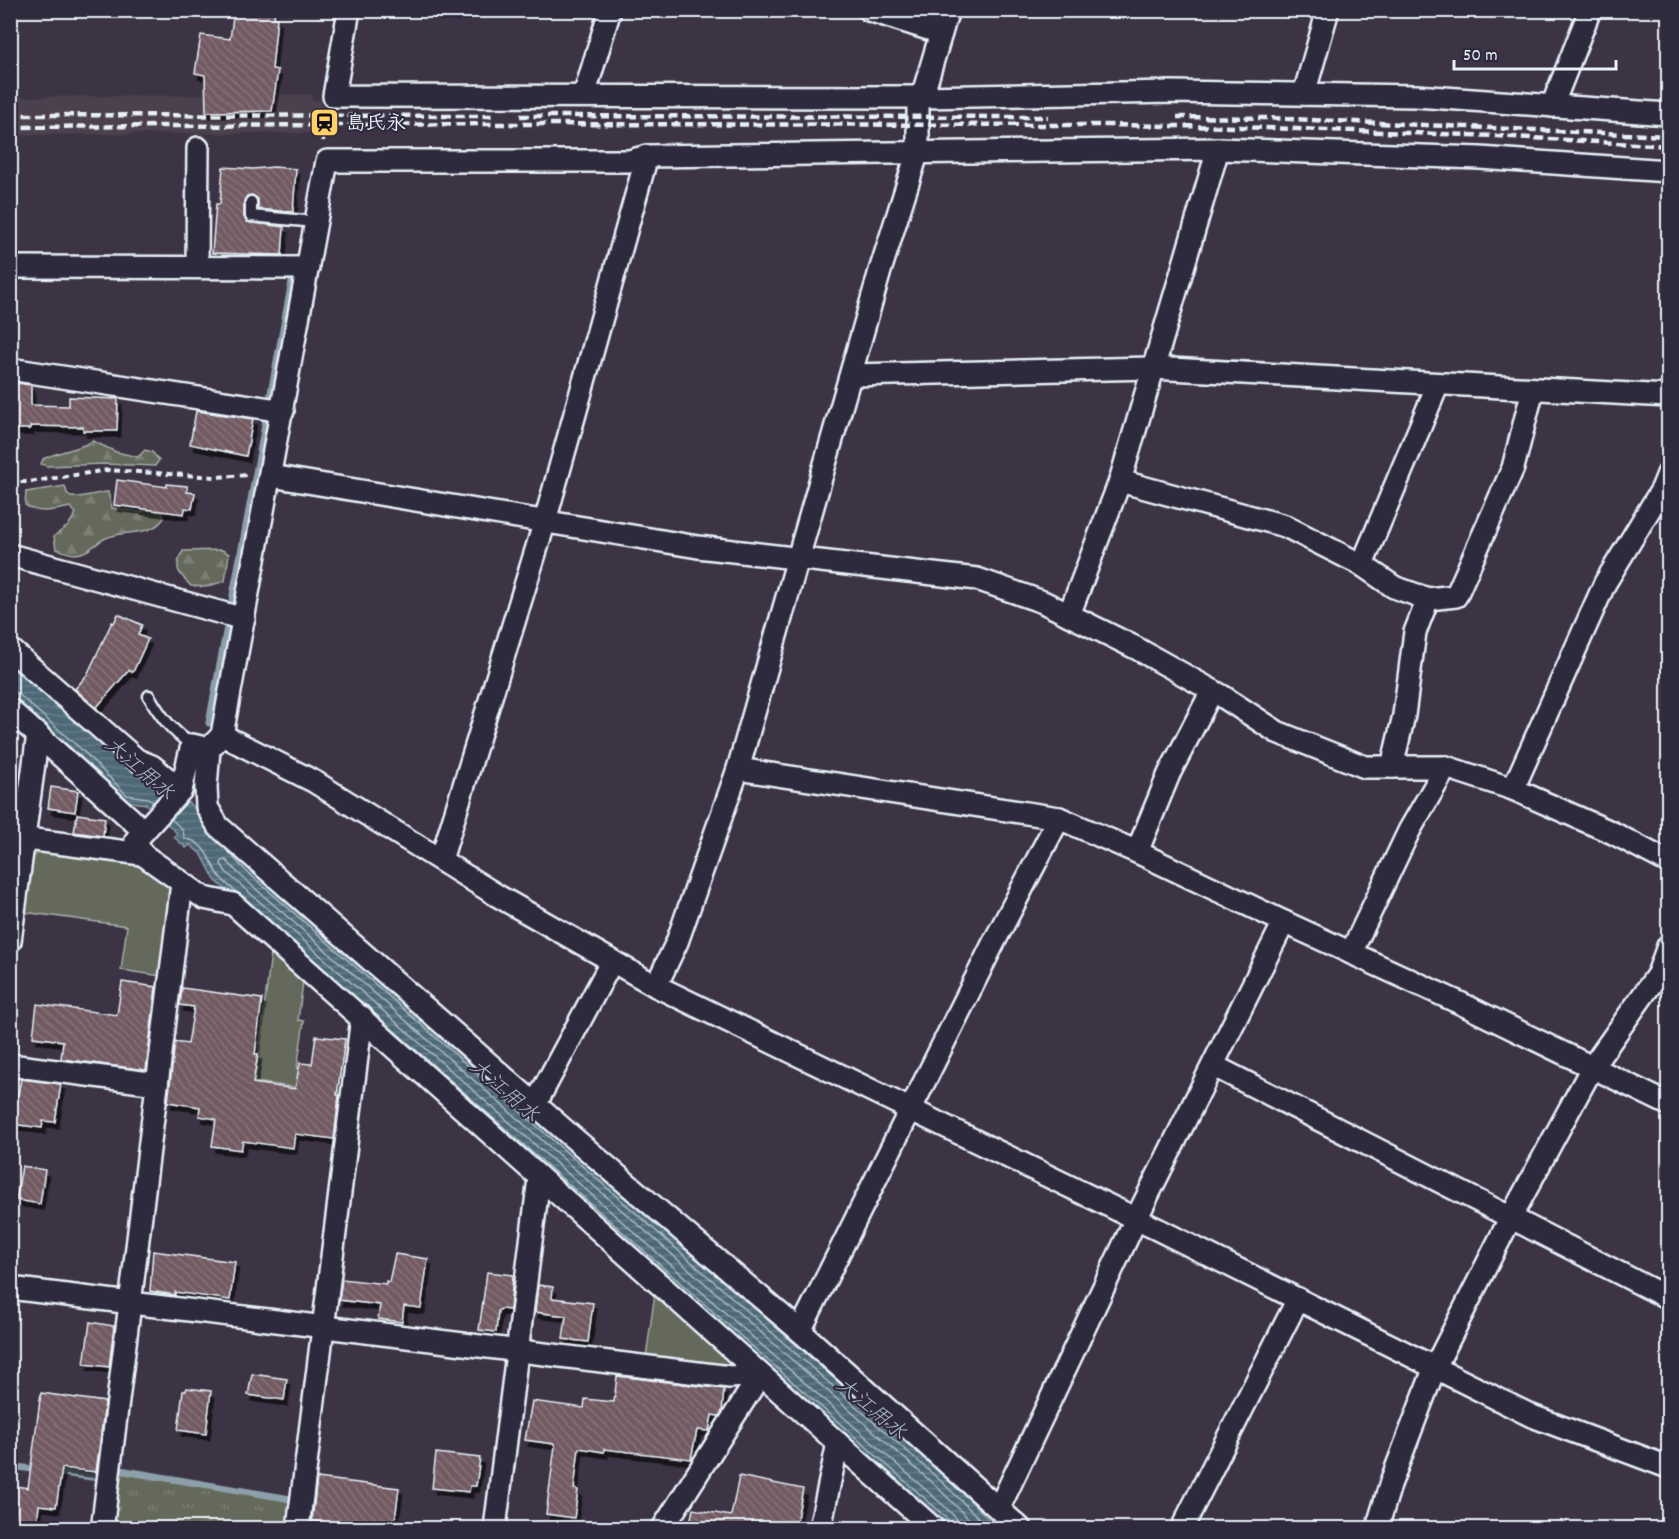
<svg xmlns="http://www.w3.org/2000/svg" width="1679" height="1539" font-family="Dekko,'Klee One',sans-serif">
<defs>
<pattern id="forest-firs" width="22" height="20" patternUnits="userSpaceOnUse" patternTransform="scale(1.5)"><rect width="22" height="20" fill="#65695b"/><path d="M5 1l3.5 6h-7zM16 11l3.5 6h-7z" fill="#7b7f73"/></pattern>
<pattern id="park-tufts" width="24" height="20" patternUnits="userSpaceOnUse" patternTransform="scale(1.5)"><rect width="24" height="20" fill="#65695b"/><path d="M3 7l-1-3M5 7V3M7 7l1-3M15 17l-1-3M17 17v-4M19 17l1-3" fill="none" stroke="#7b7f73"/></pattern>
<pattern id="water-rules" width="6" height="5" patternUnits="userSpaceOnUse" patternTransform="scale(1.5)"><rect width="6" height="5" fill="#4e6876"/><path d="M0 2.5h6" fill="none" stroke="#687e8a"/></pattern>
<pattern id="building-back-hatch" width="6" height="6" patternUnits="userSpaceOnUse" patternTransform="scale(1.5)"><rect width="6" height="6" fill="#725a62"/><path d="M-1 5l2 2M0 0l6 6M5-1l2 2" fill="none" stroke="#867279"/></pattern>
<filter id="shadow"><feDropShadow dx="3.5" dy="6" stdDeviation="0" flood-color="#0009"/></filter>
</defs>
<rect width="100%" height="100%" fill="#3c3444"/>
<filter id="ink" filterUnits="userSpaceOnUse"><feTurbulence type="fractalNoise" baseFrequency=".0167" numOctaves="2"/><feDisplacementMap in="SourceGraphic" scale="12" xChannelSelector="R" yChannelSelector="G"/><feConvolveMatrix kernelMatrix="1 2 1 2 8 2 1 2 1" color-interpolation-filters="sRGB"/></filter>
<g filter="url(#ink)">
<path fill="#4c3f4d" d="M312 94V100H322L320 133 11 135 10 103H17V97Z"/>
<g fill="#65695b" stroke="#a6adaa" stroke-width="1.5">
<path d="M41 851 148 866 174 889 161 976 121 970 127 926 24 912 32 858Z"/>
<path d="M271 953 303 982 298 1020 304 1021 297 1068 345 1075 343 1094 255 1082Z"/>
<path d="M655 1293 731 1359 727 1368 646 1357Z"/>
</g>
<g fill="url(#forest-firs)" stroke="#a6adaa" stroke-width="1.5">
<path d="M93 441 116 452 138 457 145 450 152 452 159 460 155 466 104 464 47 466 41 464 43 459C59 451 77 450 93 441Z"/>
<path d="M65 486 67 493 71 497C84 498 95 493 108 492L112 508 140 512 145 511 147 504 161 510 164 518C151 538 122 529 104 539 93 545 87 554 75 554 69 554 62 550 56 549L54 536 68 526 76 513 70 507C55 510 38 515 25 505L26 492Z"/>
<path d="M222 550 229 554 225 581 205 587 191 586C178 573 173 568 183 551Z"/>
</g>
<path fill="url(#park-tufts)" stroke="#a6adaa" stroke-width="1.5" d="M119 1473 293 1501 289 1528H111Z"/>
<path fill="url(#water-rules)" stroke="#8c9faa" stroke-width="1.5" d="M11 657 182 796 222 836 323 928 946 1477 998 1528H948L215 880 202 855 190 845 186 848 174 837 177 833 146 804 125 801 78 754 11 695Z"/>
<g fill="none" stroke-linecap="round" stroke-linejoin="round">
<g stroke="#aabac4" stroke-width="1.5">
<path d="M10 691 17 693 82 750 127 795 148 798 154 803"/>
<path d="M171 819 182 829 185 839C204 840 209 860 218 874 223 882 232 888 239 894"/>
<path d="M225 848 244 869 942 1482 989 1528"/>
<path d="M318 964 366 1006"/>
<path d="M373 1012 938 1510 950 1522 952 1528"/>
<path d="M959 1528 956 1518 943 1505 226 872 221 864 222 861 226 860 240 875 937 1487 978 1528"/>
</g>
<g stroke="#8c9faa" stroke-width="7">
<path d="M209 723 293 276"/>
<path d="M10 1466 40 1470"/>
<path d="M120 1470 291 1499"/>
<path d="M54 1472 99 1478"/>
</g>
</g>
<g fill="url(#building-back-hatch)" stroke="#e8f1f8" stroke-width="1.5" filter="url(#shadow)">
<path d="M234 10H275L274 18H277L272 69 278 70 272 111 206 112 205 75 195 73 201 35 230 39Z"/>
<path d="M223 167 253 169 274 167 296 169 293 212 258 209V199L252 195 247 196 244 201V217L247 222 284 227 282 255 212 253 216 204H220Z"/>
<path d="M10 382 31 385V405L69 406V397L118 399 117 431H83V427L30 426V429H10Z"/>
<path d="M196 411 253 419 246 456 190 444Z"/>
<path d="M117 480 167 487V484L187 486V492L195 493 192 509 185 508 184 514 114 505Z"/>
<path d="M118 614 142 625 138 635 148 639 133 672 129 670 96 708 75 689 87 675 112 622 114 623Z"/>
<path d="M51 787 78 791 75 812 48 808Z"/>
<path d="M77 814 105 818 103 836 74 832Z"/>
<path d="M122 982 156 987 146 1070 61 1059 63 1041 33 1037 37 1004 117 1015Z"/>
<path d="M182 988 262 999 255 1054H258L253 1083 295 1089 300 1063 312 1064 316 1036 345 1039 337 1095H339L334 1139 295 1134 293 1148 243 1141 241 1150 212 1146 216 1119 199 1116 200 1107 168 1102 175 1042 188 1044 194 1007 180 1005Z"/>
<path d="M21 1079 61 1084 55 1122 43 1121 42 1128 12 1124Z"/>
<path d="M22 1166 45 1170 40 1204 16 1200Z"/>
<path d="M153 1251 235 1262 230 1300 175 1292V1295L150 1291Z"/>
<path d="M395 1254 428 1259 421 1308 404 1306 402 1322 378 1319 380 1305 339 1300 342 1279 386 1284V1281L389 1282Z"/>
<path d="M487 1272 513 1275 510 1310 501 1309 498 1311 496 1332 479 1330Z"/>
<path d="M538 1285 553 1287 552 1298 593 1303 588 1342 563 1339 566 1316 535 1312Z"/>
<path d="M90 1322 114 1326 109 1367 84 1364Z"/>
<path d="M252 1374 287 1379 284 1400 248 1395Z"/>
<path d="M617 1376 724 1389 722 1412 719 1416 712 1415 709 1431 697 1430 691 1459 604 1449V1452L579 1448 574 1489 578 1490 574 1518 546 1514 555 1446 554 1444 525 1440 532 1401 584 1408 585 1399 614 1402Z"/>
<path d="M186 1388 211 1391 206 1434 178 1430 183 1391H186Z"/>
<path d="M41 1393 105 1402 96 1472 62 1468 56 1507 39 1505 37 1523 10 1519V1485L28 1488Z"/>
<path d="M436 1453 480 1458 476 1486H470L469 1492 432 1488Z"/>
<path d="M739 1476 803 1489 795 1528H689L693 1509 731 1516Z"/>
<path d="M317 1478 399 1488 394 1528H371L312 1521Z"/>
</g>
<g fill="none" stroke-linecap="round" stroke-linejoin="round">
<defs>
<g id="lane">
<path d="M251 202V216L316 222"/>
<path d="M149 696C161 717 172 731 192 745"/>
</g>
<g id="street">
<path d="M349 10 334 96 922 97 1171 92 1416 96 1668 114"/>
<path d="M869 10 941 33"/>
<path d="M1304 94 1328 10"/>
<path d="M584 96 610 10"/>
<path d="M922 97 948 10"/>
<path d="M1552 106 1590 10"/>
<path d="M10 267 308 268"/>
<path d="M197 267 198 148"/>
<path d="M10 369 283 411"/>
<path d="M851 375 1152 368 1668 396"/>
<path d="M271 476 698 547 977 579 1043 602 1136 648 1222 696 1277 732 1365 767H1446L1513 789 1605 583 1662 489 1668 474"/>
<path d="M1120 481 1285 526 1362 565 1394 587 1428 599 1456 596 1513 468 1533 389"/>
<path d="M10 555 244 619"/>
<path d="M1362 565 1438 384"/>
<path d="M1069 615 1120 481 1218 149"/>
<path d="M10 649 137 760 152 766 181 790"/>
<path d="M10 710 144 831 136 840 142 854 204 898 233 904 933 1528"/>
<path d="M222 735 315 782 498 896 656 986 1157 1229 1532 1416 1668 1467"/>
<path d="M209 749 206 787 207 807 218 826 570 1135 800 1331 1020 1528"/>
<path d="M1392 767 1404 715 1415 632 1428 599"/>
<path d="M738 769 1059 818 1137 852 1284 922 1462 1004 1668 1104"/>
<path d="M1513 789 1613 833 1668 862"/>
<path d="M144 831 181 790 192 745 209 749 222 735 327 161H629L647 156 1218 149 1480 158 1668 171"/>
<path d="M12 837 142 854"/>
<path d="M1137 852 1169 774 1212 691"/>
<path d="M441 860 545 521 647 156"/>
<path d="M10 941 38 734"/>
<path d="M1351 953 1409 831 1446 767"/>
<path d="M656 986 677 942 738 769 880 271 918 151V96"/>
<path d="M10 1065 157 1084"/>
<path d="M1214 1066 1668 1298"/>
<path d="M536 1103 612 961"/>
<path d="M10 1288 730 1377 760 1375 663 1528"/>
<path d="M800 1331 993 944 1059 818"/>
<path d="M999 1508 1136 1219 1284 922"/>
<path d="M103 1522 182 883"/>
<path d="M298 1528 362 1017"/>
<path d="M495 1528 539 1178"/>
<path d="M820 1528 838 1443"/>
<path d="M1182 1528 1298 1299"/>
<path d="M1377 1528 1391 1482 1435 1367 1511 1217 1593 1066 1658 974 1668 946"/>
</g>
</defs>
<use href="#lane" stroke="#e8f1f8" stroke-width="15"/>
<use href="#street" stroke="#e8f1f8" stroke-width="26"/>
<g stroke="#e8f1f8" stroke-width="4" stroke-dasharray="6 4.5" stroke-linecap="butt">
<path d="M323 141 326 112"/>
<path d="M10 482H29L108 470 216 477 248 475"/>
<path d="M41 1528 64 1524 84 1523"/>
</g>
<use href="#lane" stroke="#2f2a3d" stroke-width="10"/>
<use href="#street" stroke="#2f2a3d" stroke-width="21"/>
<g stroke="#e8f1f8" stroke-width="4.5" stroke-dasharray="9 4.5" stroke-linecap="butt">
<path d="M10 115 496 116"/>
<path d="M520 116 1048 117"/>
<path d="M1177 117 1268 118 1668 136"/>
<path d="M10 127 492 124 1106 125 1239 127 1497 136 1668 146"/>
</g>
</g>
</g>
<defs>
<symbol id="station-square" viewBox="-11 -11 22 22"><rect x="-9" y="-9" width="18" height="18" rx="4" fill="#ffd166" stroke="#2f2a3d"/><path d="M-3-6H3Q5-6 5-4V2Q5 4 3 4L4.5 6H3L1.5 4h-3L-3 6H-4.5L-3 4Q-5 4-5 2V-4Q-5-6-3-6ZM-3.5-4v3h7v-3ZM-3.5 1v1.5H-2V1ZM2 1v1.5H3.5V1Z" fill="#111"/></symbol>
</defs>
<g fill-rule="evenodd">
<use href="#station-square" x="308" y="106" width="33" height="33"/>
</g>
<g text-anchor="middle" stroke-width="4.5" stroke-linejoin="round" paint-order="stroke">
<g font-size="20" font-weight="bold" fill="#e8f1f8" stroke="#2f2a3d" text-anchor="start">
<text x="346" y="129">島氏永</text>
</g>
<g font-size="21" font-style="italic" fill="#aabac4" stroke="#2f2a3d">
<text transform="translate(140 768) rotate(41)" y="7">大江用水</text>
<text transform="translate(505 1090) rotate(41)" y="7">大江用水</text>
<text transform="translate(872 1408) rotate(40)" y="7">大江用水</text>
</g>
</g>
<rect width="1679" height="1539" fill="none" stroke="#2f2a3d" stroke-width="36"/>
<rect x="18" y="18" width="1643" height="1503" fill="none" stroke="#e8f1f8" stroke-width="2" filter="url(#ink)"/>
<path d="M1454 60v9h162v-9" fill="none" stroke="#e8f1f8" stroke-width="3"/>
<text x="1463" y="60" font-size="18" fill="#e8f1f8" stroke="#2f2a3d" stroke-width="4.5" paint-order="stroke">50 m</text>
</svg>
